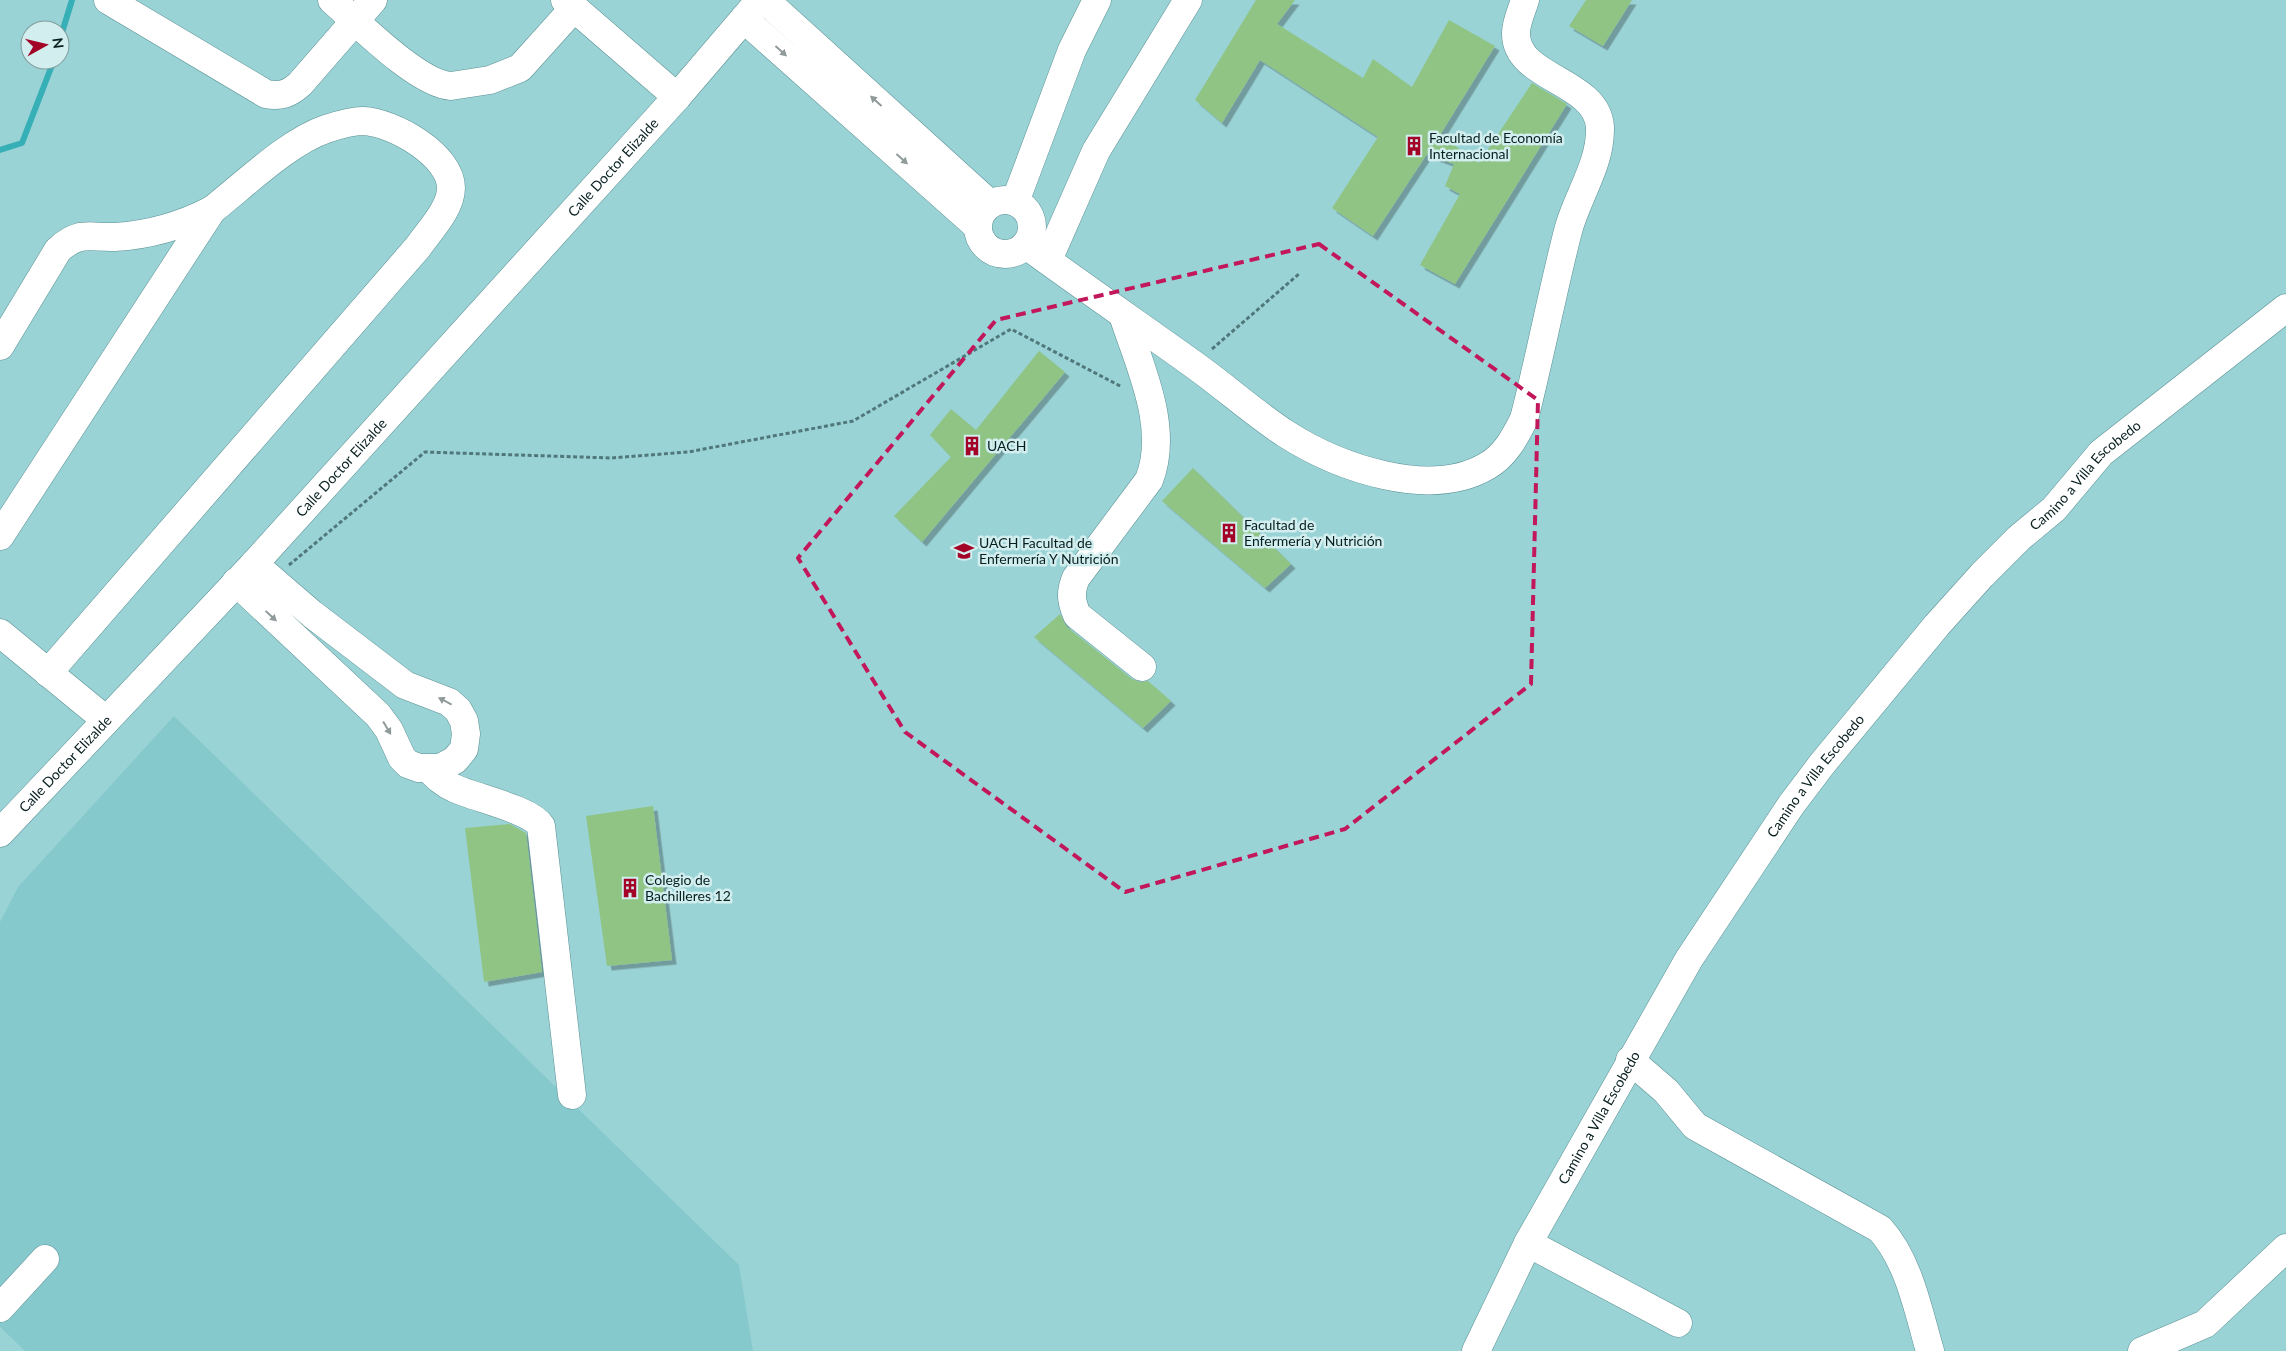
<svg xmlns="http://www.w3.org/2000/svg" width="2286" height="1351" font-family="Lato,sans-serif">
<defs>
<filter id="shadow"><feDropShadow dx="4.5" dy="4.5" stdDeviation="0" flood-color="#0004"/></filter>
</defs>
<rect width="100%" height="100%" fill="#9ad3d6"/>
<path fill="#86c9cd" d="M174 716 739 1265 753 1351H25L0 1327V922L18 887Z"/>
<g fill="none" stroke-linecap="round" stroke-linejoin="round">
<g stroke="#36afb6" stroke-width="6">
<path d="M60 39 72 0"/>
<path d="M0 150 22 143 54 60"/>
</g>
</g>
<g fill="#8fc485" filter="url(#shadow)">
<path d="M1256 0H1295L1277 24 1363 78 1373 59 1412 87 1449 20 1495 46 1440 135 1479 163 1532 83 1567 104 1455 284 1420 265 1460 194 1445 186 1454 164 1427 154 1373 236 1332 208 1378 137 1260 60 1222 123 1195 100Z"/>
<path d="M1586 0H1632L1603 46 1569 26Z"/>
<path d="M1039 351 1065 372 922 542 894 516 951 457 930 435 951 409 976 430Z"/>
<path d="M1193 468 1291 564 1265 588 1162 501Z"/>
<path d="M1060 614 1067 627 1132 679 1140 682 1148 681 1171 701 1143 728 1034 637Z"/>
<path d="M653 806 672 960 607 966 586 816Z"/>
<path d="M510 824 526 833 542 972 484 982 465 828Z"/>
</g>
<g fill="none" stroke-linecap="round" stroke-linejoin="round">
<defs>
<g id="minor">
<path d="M108 0 266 94C280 97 289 94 300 84L373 0"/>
<path d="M332 0C358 23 418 84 451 86L490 80 520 68 574 8"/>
<path d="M565 0 677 97"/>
<path d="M765 0 990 204"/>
<path d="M744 19 977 226"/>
<circle cx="1005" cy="227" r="27"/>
<path d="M1015 202 1072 50 1097 0"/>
<path d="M1026 245C1081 285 1137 324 1193 364 1224 386 1254 413 1286 434 1338 467 1429 500 1487 466 1505 456 1515 437 1524 419 1540 357 1552 293 1568 231 1577 196 1601 165 1600 127 1597 80 1515 79 1516 33 1516 22 1522 10 1525 0"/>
<path d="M1048 260 1096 151 1188 0"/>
<path d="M1123 315C1139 365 1170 427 1149 480L1076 578C1070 592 1071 601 1077 615L1142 667"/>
<path d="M0 346 58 250C80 230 89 238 115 237 149 235 183 225 212 210 245 184 288 142 326 129 338 125 351 121 363 121 393 122 451 155 451 188 451 209 429 231 418 247L48 673"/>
<path d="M0 536 212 210"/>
<path d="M236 582 378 715 389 730 402 758 408 764 419 768H440L455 760 464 749 466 734 464 721 458 710 449 702 405 685 312 614 254 564"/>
<path d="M0 633 106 720"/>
<path d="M429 769C437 777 444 784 454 788 475 798 530 809 541 826L572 1095"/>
<path id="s1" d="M0 833 254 564 677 97 760 0"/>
<path d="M1630 1060 1666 1091 1695 1126 1880 1229C1909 1261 1918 1310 1930 1351"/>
<path d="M1528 1243 1678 1323"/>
<path d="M0 1308 45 1259"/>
<path id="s2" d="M1476 1351 1528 1243 1689 959 1791 805 1822 764 1937 625 1982 575 2019 538 2054 509 2101 453 2286 308"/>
<path d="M2142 1351 2205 1324 2286 1248"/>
</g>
</defs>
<use href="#minor" stroke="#5a9194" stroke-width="29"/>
<g stroke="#50787a" stroke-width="3" stroke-dasharray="4 2.5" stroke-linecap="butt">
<path d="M1212 349 1300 273"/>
<path d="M289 565 425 452 611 458 688 452 853 421 1011 329 1122 387"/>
</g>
<use href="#minor" stroke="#fff" stroke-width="28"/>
</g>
<defs><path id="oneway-solid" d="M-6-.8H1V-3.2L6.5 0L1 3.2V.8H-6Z" transform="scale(1.25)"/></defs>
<g fill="#909a9b">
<use href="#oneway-solid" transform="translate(781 51) rotate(42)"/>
<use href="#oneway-solid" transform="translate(876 101) rotate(-138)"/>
<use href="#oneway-solid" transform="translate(902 159) rotate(42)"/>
<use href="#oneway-solid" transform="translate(271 616) rotate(43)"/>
<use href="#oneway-solid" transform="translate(445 701) rotate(-152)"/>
<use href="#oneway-solid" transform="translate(387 728) rotate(59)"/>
</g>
<path fill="none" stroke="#c2185b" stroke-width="4" stroke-dasharray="10 6" stroke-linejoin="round" d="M1319 244 1538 400 1531 684 1345 829 1125 892 905 732 798 558 996 320Z"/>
<defs>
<symbol id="building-bare" viewBox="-9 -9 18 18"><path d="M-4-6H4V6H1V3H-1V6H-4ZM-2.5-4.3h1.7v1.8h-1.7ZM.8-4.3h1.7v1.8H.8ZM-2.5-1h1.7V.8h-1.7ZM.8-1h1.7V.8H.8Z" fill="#a20327" stroke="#d2eeef" stroke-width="2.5" paint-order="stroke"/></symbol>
<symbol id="school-bare" viewBox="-9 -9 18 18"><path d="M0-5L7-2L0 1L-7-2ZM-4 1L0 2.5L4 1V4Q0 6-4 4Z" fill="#a20327" stroke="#d2eeef" stroke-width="2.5" paint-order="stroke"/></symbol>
</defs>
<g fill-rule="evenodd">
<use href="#building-bare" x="1400" y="132" width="28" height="28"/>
<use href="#building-bare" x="958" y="432" width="28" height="28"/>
<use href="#building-bare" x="1215" y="519" width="28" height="28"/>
<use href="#school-bare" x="950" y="537" width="28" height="28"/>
<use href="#building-bare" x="616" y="874" width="28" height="28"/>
</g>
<g text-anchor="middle" stroke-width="5" stroke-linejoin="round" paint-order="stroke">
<g font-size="14" fill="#081f20" stroke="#d2eeef" text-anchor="start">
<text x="1429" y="143">Facultad de Economía<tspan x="1429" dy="16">Internacional</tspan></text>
<text x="987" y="451">UACH</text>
<text x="1244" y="530">Facultad de<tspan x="1244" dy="16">Enfermería y Nutrición</tspan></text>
<text x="979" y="548">UACH Facultad de<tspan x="979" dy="16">Enfermería Y Nutrición</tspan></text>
<text x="645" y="885">Colegio de<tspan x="645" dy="16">Bachilleres 12</tspan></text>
</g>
<g font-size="14" fill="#081f20" stroke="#d2eeef">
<text dy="5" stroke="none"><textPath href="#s1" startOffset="905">Calle Doctor Elizalde</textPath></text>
<text dy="5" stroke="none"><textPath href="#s1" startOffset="500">Calle Doctor Elizalde</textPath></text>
<text dy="5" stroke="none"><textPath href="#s2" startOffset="1074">Camino a Villa Escobedo</textPath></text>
<text dy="5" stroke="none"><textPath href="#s1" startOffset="95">Calle Doctor Elizalde</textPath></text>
<text dy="5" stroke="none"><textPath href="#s2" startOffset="669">Camino a Villa Escobedo</textPath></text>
<text dy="5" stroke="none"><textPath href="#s2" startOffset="264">Camino a Villa Escobedo</textPath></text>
</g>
</g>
<g transform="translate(45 45) rotate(82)"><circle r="24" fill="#d2eeef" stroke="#819b9c"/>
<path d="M0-4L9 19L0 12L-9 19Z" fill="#a20327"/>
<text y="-8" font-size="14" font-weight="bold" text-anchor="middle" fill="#081f20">N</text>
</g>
</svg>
